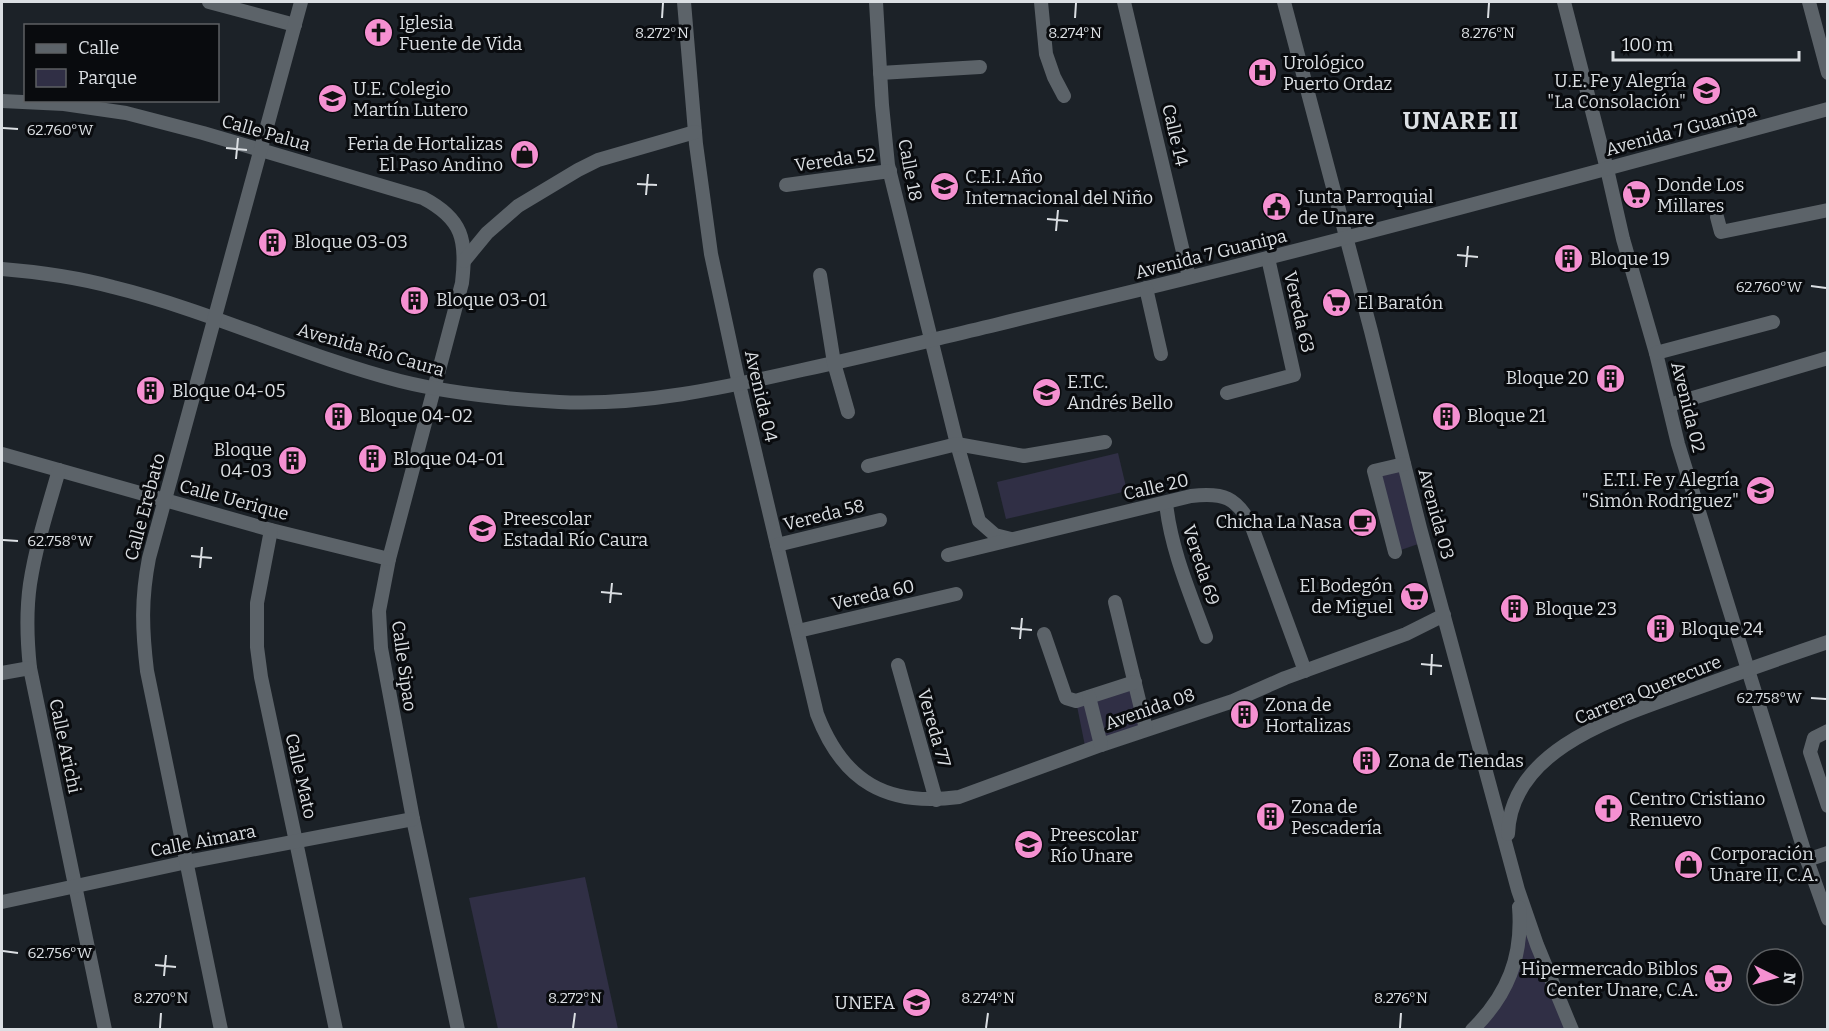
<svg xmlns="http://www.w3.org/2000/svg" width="1829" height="1031" font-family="Bitter,serif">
<rect width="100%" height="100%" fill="#1c2228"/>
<g fill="#302f45">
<path d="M1118 453 1127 491 1006 519 997 482Z"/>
<path d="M1404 464 1424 542 1395 552 1374 471Z"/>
<path d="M1135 682 1146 729 1086 751 1076 701Z"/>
<path d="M585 877 618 1029H498L469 898Z"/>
<path d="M1520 920 1572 1029 1472 1030 1495 1004Z"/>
</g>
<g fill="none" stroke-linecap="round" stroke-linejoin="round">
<g stroke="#5c6369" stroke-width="14">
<path d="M209 2 295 25"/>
<path d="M684 2 696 144 711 254 739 384 817 714C843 782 887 807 959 797L1101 745 1233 701 1285 678 1406 634 1444 615"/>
<path d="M876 2 882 105 888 165 957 444 979 521 995 535 1011 539"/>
<path d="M1041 2 1046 54 1054 77 1064 96"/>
<path d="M1124 2 1189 277"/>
<path d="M1284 2 1371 331 1420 528 1518 890 1537 945 1572 1030"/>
<path d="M1564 2 1607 169 1623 239 1656 353 1678 444 1807 860 1828 919"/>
<path d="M1809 2 1828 73"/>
<path d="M880 73 980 67"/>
<path d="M2 101 64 104 126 113 203 133 423 198C463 219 467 240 462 283L389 559 379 611 381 648 413 819 458 1030"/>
<path d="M786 185 890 171"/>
<path d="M1717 217 1721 232 1828 210"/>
<path d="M464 261 487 233 518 206 578 170 598 160 695 132"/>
<path d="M2 269C39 272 76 277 113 287 211 311 303 356 400 381 452 394 506 399 559 402 641 406 723 388 802 370 867 356 931 340 995 325 1087 302 1179 281 1271 257 1457 210 1642 159 1828 109"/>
<path d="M820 275 834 363 848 412"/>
<path d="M1146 288 1161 354"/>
<path d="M1656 353 1773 322"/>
<path d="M1227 393 1294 375 1268 258"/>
<path d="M1669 405 1828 358"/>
<path d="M2 454 271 530 389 559"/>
<path d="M868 466 957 444 1024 456 1105 442"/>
<path d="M59 470C48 508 36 545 30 584 26 612 27 640 30 668L105 1030"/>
<path d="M1166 503C1171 550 1190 593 1206 637"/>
<path d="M271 530 257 603V647L261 677 336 1030"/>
<path d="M777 545 880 520"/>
<path d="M1395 552 1374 471 1404 464"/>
<path d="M948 555 1191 496C1223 492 1237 497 1252 527L1305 671"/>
<path d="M1115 602 1146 729"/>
<path d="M798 631 956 594"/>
<path d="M1044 634 1066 698 1076 701 1135 682"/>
<path d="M898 665 936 800"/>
<path d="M2 673 30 668"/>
<path d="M1089 697 1101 745"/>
<path d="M1828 731 1814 738 1810 752 1828 806"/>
<path d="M1508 834C1511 747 1621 716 1689 691 1735 674 1781 658 1828 642"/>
<path d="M1807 860 1828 853"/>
<path d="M2 902 187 862 413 819"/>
<path d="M221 1030 147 671C142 629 141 599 149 558L301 2"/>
<path d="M1472 1030C1508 995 1523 956 1519 907"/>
</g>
</g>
<path fill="none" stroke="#dbdfe3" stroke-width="2" d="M662 18 663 3M1075 18 1076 3M1488 18 1489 3M3 128 18 129M226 148 247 150M236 159 238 138M637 184 657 185M646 195 648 174M1047 219 1068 221M1056 231 1058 210M1457 255 1478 257M1466 267 1468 246M1811 286 1826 288M3 540 18 541M191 556 212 558M200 568 202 547M601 592 622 594M610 603 612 583M1011 628 1032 630M1020 639 1022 618M1421 664 1442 666M1431 675 1432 654M1811 698 1826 699M3 951 18 953M155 965 176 967M164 976 166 955M160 1028 161 1013M573 1028 575 1013M986 1028 988 1013M1400 1028 1401 1013"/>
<defs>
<symbol id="church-disc" viewBox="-11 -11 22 22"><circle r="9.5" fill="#f590d1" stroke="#090b0e"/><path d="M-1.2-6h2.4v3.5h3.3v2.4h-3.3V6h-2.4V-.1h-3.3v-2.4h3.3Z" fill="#111"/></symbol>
<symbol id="hospital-disc" viewBox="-11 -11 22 22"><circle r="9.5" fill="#f590d1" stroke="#090b0e"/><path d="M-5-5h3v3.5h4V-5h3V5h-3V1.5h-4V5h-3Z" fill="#111"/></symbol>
<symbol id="school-disc" viewBox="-11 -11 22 22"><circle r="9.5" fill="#f590d1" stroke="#090b0e"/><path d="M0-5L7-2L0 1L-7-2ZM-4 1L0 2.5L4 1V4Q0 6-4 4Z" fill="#111"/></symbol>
<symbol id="shop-disc" viewBox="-11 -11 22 22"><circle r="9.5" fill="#f590d1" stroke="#090b0e"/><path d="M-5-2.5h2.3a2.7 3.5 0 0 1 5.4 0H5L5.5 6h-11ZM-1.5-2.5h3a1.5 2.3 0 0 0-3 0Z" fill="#111"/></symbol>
<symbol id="supermarket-disc" viewBox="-11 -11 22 22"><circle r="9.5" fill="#f590d1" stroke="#090b0e"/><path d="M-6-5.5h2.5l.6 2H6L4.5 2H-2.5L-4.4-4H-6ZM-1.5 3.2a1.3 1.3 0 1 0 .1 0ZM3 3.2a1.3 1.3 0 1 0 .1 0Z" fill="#111"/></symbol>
<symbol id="civic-disc" viewBox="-11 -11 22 22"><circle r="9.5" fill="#f590d1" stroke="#090b0e"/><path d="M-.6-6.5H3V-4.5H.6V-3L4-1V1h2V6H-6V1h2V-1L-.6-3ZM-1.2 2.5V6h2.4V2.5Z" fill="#111"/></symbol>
<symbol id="building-disc" viewBox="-11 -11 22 22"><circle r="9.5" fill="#f590d1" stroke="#090b0e"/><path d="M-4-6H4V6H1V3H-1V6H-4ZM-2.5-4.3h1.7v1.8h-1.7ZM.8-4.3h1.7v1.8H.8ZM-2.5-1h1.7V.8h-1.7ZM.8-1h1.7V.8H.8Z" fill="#111"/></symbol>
<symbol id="university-disc" viewBox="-11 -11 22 22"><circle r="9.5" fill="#f590d1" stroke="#090b0e"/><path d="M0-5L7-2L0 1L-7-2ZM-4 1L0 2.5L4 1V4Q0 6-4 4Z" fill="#111"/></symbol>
<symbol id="cafe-disc" viewBox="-11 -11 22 22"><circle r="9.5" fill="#f590d1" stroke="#090b0e"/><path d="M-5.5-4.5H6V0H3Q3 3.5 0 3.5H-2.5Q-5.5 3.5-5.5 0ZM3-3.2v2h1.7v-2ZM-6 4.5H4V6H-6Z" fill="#111"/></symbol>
</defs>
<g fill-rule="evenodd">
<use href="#church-disc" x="362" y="16" width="33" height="33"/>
<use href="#hospital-disc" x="1246" y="56" width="33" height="33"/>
<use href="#school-disc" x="1690" y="74" width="33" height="33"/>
<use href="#school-disc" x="316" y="82" width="33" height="33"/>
<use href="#shop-disc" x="508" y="138" width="33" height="33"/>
<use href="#school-disc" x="928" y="170" width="33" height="33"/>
<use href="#supermarket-disc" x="1620" y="178" width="33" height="33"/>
<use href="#civic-disc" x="1260" y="190" width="33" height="33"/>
<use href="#building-disc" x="256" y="226" width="33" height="33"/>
<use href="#building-disc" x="1552" y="242" width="33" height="33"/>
<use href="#building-disc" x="398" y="284" width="33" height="33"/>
<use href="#supermarket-disc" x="1320" y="286" width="33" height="33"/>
<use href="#building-disc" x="1594" y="362" width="33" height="33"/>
<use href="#building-disc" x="134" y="374" width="33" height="33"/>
<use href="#university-disc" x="1030" y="376" width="33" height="33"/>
<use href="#building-disc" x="322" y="400" width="33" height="33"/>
<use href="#building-disc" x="1430" y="400" width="33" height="33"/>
<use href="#building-disc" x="356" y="442" width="33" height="33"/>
<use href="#building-disc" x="276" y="444" width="33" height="33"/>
<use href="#school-disc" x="1744" y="474" width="33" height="33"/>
<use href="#cafe-disc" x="1346" y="506" width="33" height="33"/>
<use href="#school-disc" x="466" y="512" width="33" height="33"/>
<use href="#supermarket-disc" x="1398" y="580" width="33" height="33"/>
<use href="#building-disc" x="1498" y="592" width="33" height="33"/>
<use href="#building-disc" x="1644" y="612" width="33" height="33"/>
<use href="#building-disc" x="1228" y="698" width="33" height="33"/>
<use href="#building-disc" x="1350" y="744" width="33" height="33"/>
<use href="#church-disc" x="1592" y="792" width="33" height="33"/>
<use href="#building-disc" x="1254" y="800" width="33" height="33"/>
<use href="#school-disc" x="1012" y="828" width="33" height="33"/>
<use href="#shop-disc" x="1672" y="848" width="33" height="33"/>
<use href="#supermarket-disc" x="1702" y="962" width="33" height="33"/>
<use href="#university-disc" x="900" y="986" width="33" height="33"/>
</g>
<g text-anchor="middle" stroke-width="6" stroke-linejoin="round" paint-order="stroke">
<g font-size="18" fill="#dbdfe3" stroke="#090b0e" text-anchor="start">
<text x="399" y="29">Iglesia<tspan x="399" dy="21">Fuente de Vida</tspan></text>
<text x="1283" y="69">Urológico<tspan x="1283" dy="21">Puerto Ordaz</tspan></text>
<text x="1686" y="87" text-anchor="end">U.E. Fe y Alegría<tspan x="1686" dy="21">"La Consolación"</tspan></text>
<text x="353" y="95">U.E. Colegio<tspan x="353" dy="21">Martín Lutero</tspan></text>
<text x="503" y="150" text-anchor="end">Feria de Hortalizas<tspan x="503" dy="21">El Paso Andino</tspan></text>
<text x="965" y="183">C.E.I. Año<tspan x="965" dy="21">Internacional del Niño</tspan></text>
<text x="1657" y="191">Donde Los<tspan x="1657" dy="21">Millares</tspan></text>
<text x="1298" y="203">Junta Parroquial<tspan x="1298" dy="21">de Unare</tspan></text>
<text x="294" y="248">Bloque 03-03</text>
<text x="1590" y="265">Bloque 19</text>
<text x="436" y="306">Bloque 03-01</text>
<text x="1357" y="309">El Baratón</text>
<text x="1589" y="384" text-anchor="end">Bloque 20</text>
<text x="1067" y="388">E.T.C.<tspan x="1067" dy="21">Andrés Bello</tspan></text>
<text x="172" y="397">Bloque 04-05</text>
<text x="359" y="422">Bloque 04-02</text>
<text x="1467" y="422">Bloque 21</text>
<text x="272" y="456" text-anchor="end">Bloque<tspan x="272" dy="21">04-03</tspan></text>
<text x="393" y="465">Bloque 04-01</text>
<text x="1739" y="486" text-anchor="end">E.T.I. Fe y Alegría<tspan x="1739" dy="21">"Simón Rodríguez"</tspan></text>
<text x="503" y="525">Preescolar<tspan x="503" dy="21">Estadal Río Caura</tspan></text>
<text x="1342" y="528" text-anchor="end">Chicha La Nasa</text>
<text x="1393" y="592" text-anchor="end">El Bodegón<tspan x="1393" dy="21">de Miguel</tspan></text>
<text x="1535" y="615">Bloque 23</text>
<text x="1681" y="635">Bloque 24</text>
<text x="1265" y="711">Zona de<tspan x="1265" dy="21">Hortalizas</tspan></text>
<text x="1388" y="767">Zona de Tiendas</text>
<text x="1629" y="805">Centro Cristiano<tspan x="1629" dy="21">Renuevo</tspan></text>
<text x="1291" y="813">Zona de<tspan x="1291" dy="21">Pescadería</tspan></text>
<text x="1050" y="841">Preescolar<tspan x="1050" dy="21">Río Unare</tspan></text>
<text x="1710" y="860">Corporación<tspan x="1710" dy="21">Unare II, C.A.</tspan></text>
<text x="1698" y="975" text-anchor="end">Hipermercado Biblos<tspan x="1698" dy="21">Center Unare, C.A.</tspan></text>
<text x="895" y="1009" text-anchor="end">UNEFA</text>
</g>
<g font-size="18" fill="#dbdfe3" stroke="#090b0e">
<text transform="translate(1681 130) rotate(-15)" y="6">Avenida 7 Guanipa</text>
<text transform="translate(266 133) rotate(16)" y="6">Calle Palua</text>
<text transform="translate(1175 135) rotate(77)" y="6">Calle 14</text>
<text transform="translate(835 160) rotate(-8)" y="6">Vereda 52</text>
<text transform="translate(910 170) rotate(79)" y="6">Calle 18</text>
<text transform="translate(1211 254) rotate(-14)" y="6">Avenida 7 Guanipa</text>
<text transform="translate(1299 312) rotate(77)" y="6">Vereda 63</text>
<text transform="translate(371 350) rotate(16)" y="6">Avenida Río Caura</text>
<text transform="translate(761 396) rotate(77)" y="6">Avenida 04</text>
<text transform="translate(1688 407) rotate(76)" y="6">Avenida 02</text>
<text transform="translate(1156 487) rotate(-13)" y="6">Calle 20</text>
<text transform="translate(234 500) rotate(15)" y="6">Calle Uerique</text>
<text transform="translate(145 507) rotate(-75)" y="6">Calle Erebato</text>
<text transform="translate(1436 514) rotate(75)" y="6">Avenida 03</text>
<text transform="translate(824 515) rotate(-14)" y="6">Vereda 58</text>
<text transform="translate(1201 565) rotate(72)" y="6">Vereda 69</text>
<text transform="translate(873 595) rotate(-13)" y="6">Vereda 60</text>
<text transform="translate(404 666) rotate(82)" y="6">Calle Sipao</text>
<text transform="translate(1648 690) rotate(-22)" y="6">Carrera Querecure</text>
<text transform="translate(1150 709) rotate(-19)" y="6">Avenida 08</text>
<text transform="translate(934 728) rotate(74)" y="6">Vereda 77</text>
<text transform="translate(65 746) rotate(78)" y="6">Calle Arichi</text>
<text transform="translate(301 776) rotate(77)" y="6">Calle Mato</text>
<text transform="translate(203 841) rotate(-11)" y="6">Calle Aimara</text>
</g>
<g font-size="24" font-weight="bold" letter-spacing="1.5" fill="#dbdfe3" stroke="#090b0e">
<text x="1461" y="129">UNARE II</text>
</g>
</g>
<g font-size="15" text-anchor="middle" fill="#dbdfe3" stroke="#090b0e" stroke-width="6" stroke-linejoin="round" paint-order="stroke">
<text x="1075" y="38">8.274°N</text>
<text x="662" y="38">8.272°N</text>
<text x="1488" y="38">8.276°N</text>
<text x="60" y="135">62.760°W</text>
<text x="1769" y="292">62.760°W</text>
<text x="60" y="546">62.758°W</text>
<text x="1769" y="703">62.758°W</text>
<text x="60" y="958">62.756°W</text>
<text x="161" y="1003">8.270°N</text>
<text x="575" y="1003">8.272°N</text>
<text x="988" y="1003">8.274°N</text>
<text x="1401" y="1003">8.276°N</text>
</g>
<rect width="1829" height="1031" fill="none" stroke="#dbdfe3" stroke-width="6"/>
<rect x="24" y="24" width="195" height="78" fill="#090b0e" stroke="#5d6063" stroke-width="1.5"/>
<rect x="36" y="44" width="30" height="9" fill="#5c6369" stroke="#5d6063" stroke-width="1.5"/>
<text x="78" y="54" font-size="18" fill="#dbdfe3">Calle</text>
<rect x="36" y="69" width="30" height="18" fill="#302f45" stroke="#5d6063" stroke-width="1.5"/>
<text x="78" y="84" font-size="18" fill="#dbdfe3">Parque</text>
<g transform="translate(1775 977) rotate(95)"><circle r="28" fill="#090b0e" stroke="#5d6063" stroke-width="1.5"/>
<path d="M0-4.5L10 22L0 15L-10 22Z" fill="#f590d1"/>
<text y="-9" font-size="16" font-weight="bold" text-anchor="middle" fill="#dbdfe3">N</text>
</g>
<path d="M1613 51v9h186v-9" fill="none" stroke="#dbdfe3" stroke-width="3"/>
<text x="1622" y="51" font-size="18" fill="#dbdfe3" stroke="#090b0e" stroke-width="4.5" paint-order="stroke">100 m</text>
</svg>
